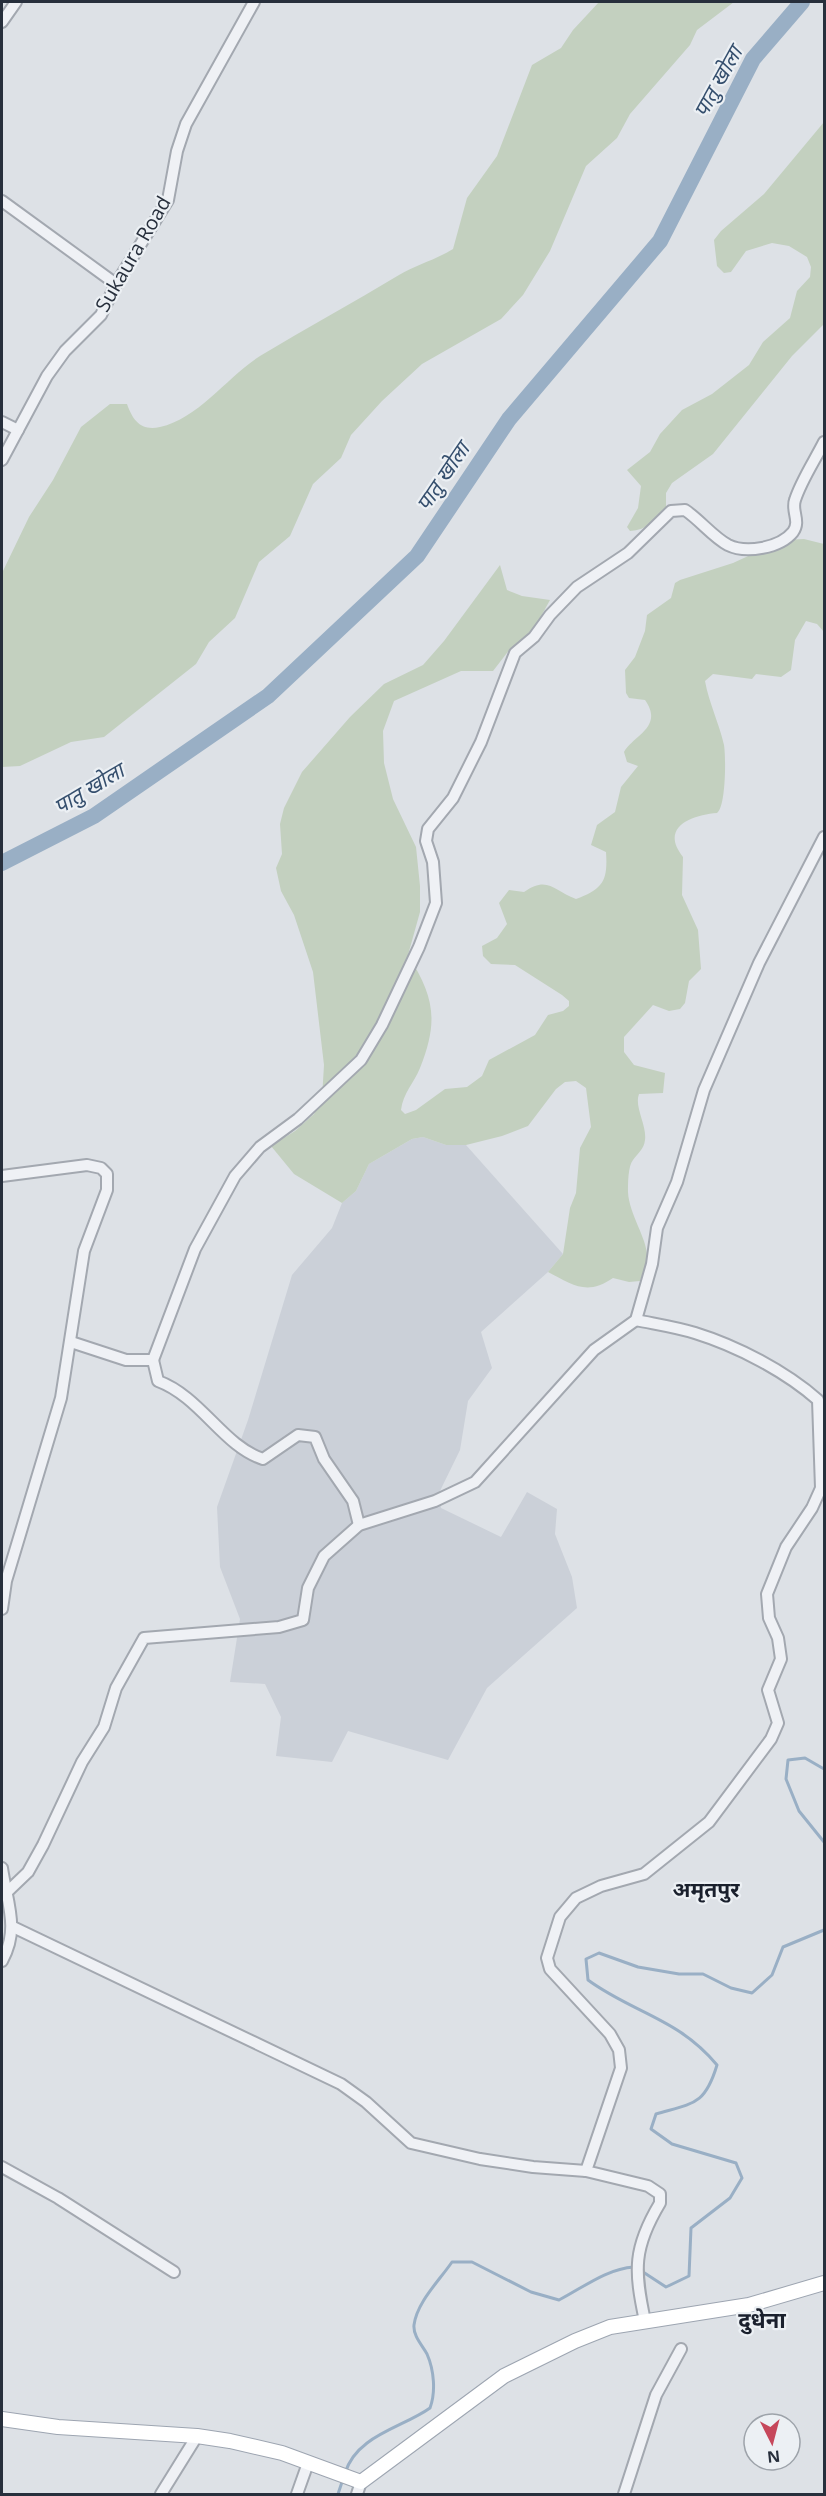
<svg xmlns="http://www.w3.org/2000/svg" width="826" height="2496" font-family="'Open Sans','Noto Sans Devanagari',sans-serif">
<rect width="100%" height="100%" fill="#dde1e6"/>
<path fill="#cbd0d8" d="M423 1137 446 1145H466L563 1254 548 1272 481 1332 492 1368 468 1401 460 1450 439 1493 441 1508 501 1537 527 1492 557 1509 555 1534 572 1577 577 1608 487 1688 448 1760 348 1731 332 1762 276 1756 281 1717 265 1684 230 1682 240 1619 220 1567 217 1507 248 1420 292 1275 332 1228 342 1203 356 1191 369 1164 412 1139Z"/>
<g fill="#c3d0bf">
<path d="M599 2H734L697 30 690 45 630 114 617 138 586 166 550 251 523 295 501 319 422 364 382 401 351 435 341 458 313 484 290 536 259 562 235 618 209 642 196 664 104 737 71 742 20 766 2 767V573L29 517 53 480 81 427 110 404H127C133 421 141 431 160 427 199 418 227 377 260 356 306 328 353 303 399 275 416 265 435 260 453 249L467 198 497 156 532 65 561 48 573 30Z"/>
<path d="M824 122V324L792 356 713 454 672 483 666 493V508C656 520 647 530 630 531L627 527 638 508 641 486 627 470 650 452 660 434 682 410 712 394 749 365 763 342 790 318 797 291 810 277 811 267 807 257 789 246 772 243 746 251 731 272 724 273 717 266 714 240 721 231 764 194Z"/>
<path d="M804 539 824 544V632L817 624 806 621 795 640 791 670 781 677 756 674 752 679 713 674 705 681C709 703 719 723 724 745 726 757 726 807 717 813 692 815 659 827 683 857L682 895 698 930 701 969 689 981 685 1003 680 1009 669 1011 653 1005 624 1037V1052L634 1065 665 1073 663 1093 639 1094C634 1107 647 1125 645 1140 644 1149 638 1153 633 1160 628 1166 628 1183 628 1192 629 1215 649 1241 647 1259 647 1266 642 1274 640 1281L629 1282 613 1278C587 1296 573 1285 548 1272L563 1254 570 1208 576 1193 580 1148 591 1127 586 1088 576 1081 565 1082 556 1089 528 1126 502 1136 466 1145H446L423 1137 412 1139 369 1164 356 1191 342 1203 294 1174 271 1146 295 1131 314 1114 322 1098 324 1065 313 972 294 915 281 891 276 868 282 854 280 824 284 808 302 772 350 717 384 684 423 665 444 641 500 565 507 590 522 596 550 600 533 631 510 649 493 671H461L394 701 383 731 384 763 393 799 416 847 420 886V912L408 955C434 997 439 1020 420 1068 414 1083 403 1093 401 1110L405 1114 416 1110 445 1089 467 1087 482 1076 489 1060 535 1035 548 1015 563 1011 569 1006V1001L562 995 515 965 491 964 483 956 482 946 497 938 507 924 499 903 509 890 524 892C548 875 554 891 576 899 603 889 608 881 606 852L591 845 597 825 615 812 621 787 638 766 627 762 624 752C634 735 664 727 645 700L629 698 626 693 625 670 635 657 645 631 647 615 671 598 675 583 680 580 733 563 783 540Z"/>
</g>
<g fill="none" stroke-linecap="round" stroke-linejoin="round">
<g stroke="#99afc5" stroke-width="3">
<path d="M824 1769 805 1758 788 1760 786 1779 799 1811 824 1842"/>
<path d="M640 2270 666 2287 689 2276 691 2228 730 2198 742 2178 736 2163 672 2144 651 2129 656 2114C694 2103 705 2105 717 2065 678 2018 633 2013 588 1980L586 1959 599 1953 638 1967 679 1974H703L731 1988 752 1993 772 1975 783 1947 824 1930"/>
<path d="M345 2473C357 2435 402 2428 430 2408 436 2392 434 2370 427 2354 422 2345 413 2336 414 2325 417 2302 439 2281 452 2262H472L531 2292 559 2300C584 2287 606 2269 634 2267"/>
<path d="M338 2494 343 2479"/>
</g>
<path stroke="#99afc5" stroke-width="16" d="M2 863 94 816 268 696 417 556 509 419 660 241 753 59 802 2"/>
<defs>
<g id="minor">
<path d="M2 22 16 2"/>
<path d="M2 201 116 284"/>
<path d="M2 422 18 430"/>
<path d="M2 460 47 376 65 351 101 315 116 284 168 200 177 151 186 124 254 2"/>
<path d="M2 1176 87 1165 101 1168 107 1174V1190L84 1251 61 1398 6 1581 2 1609"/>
<path d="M636 1320C655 1324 676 1327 695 1333 737 1346 785 1371 818 1400L821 1488 812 1508 786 1547 767 1594 769 1618 778 1638 781 1659 768 1690 778 1723 771 1739 709 1822 644 1874 601 1886 576 1898 560 1917 547 1958 550 1969 610 2034 619 2050 621 2068 586 2171 648 2186 660 2194V2203C633 2248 634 2270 645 2321"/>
<path d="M71 1342 126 1360H153L195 1249 235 1176 260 1147 298 1119 361 1060 382 1025 419 947 436 903 433 862 426 841 428 829 453 798 481 742 515 653 534 637 550 615 577 587 628 553 671 511 685 510C700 520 713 537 728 545 746 554 780 548 793 532 801 521 791 511 795 500 801 481 815 460 824 442"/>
<path d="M153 1360 158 1381C201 1397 223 1446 263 1459L298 1435 315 1437 324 1459 353 1501 359 1525"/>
<path d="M2 1868C7 1903 20 1929 2 1961"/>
<path d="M5 1894 28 1872 43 1845 82 1762 104 1727 116 1688 144 1638 279 1627 303 1620 308 1588 324 1556 359 1525 435 1501 475 1482 594 1350 636 1320 652 1264 657 1228 677 1182 704 1090 759 963 824 837"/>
<path d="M13 1927 341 2084 366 2102 411 2143 480 2159 533 2167 586 2171"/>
<path d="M2 2167 58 2198 174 2272"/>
<path d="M161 2494 197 2436"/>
<path d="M297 2494 308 2463"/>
<path d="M357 2494 361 2482"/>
<path d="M624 2494 656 2395 681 2349"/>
</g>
<path id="major" d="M2 2419 58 2427 197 2436 230 2441 282 2453 361 2482 504 2376 575 2341 610 2327 749 2305 824 2283"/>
</defs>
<use href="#minor" stroke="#a3a8b0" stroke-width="14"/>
<use href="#major" stroke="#9da5b1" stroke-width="16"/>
<use href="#minor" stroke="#eff1f5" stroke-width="10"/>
<use href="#major" stroke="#fff" stroke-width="14"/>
</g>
<g text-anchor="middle" stroke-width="4.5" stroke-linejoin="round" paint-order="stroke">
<g font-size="20" fill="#272f3c" stroke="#ecf0f4">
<text transform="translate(133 254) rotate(-60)" y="7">Sukaura Road</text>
</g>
<g font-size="21" font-style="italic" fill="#344e6d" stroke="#ecf0f4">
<text transform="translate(718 82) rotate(-61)" y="7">पातु खोला</text>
<text transform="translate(443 477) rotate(-56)" y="7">पातु खोला</text>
<text transform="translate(89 789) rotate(-31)" y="7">पातु खोला</text>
</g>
<g font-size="21" font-weight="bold" fill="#1a202d" stroke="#ecf0f4">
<text x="706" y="1897">अमृतपुर</text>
</g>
<g font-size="22" font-weight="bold" fill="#1a202d" stroke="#ecf0f4">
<text x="762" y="2328">दुधेना</text>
</g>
</g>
<rect width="826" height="2496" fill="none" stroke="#272f3c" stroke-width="6"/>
<g transform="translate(772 2442) rotate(174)"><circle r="28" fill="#ecf0f4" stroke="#9da3aa" stroke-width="1.5"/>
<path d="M0-4.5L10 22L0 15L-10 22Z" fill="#c6475b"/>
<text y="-9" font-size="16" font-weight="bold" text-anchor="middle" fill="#272f3c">N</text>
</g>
</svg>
